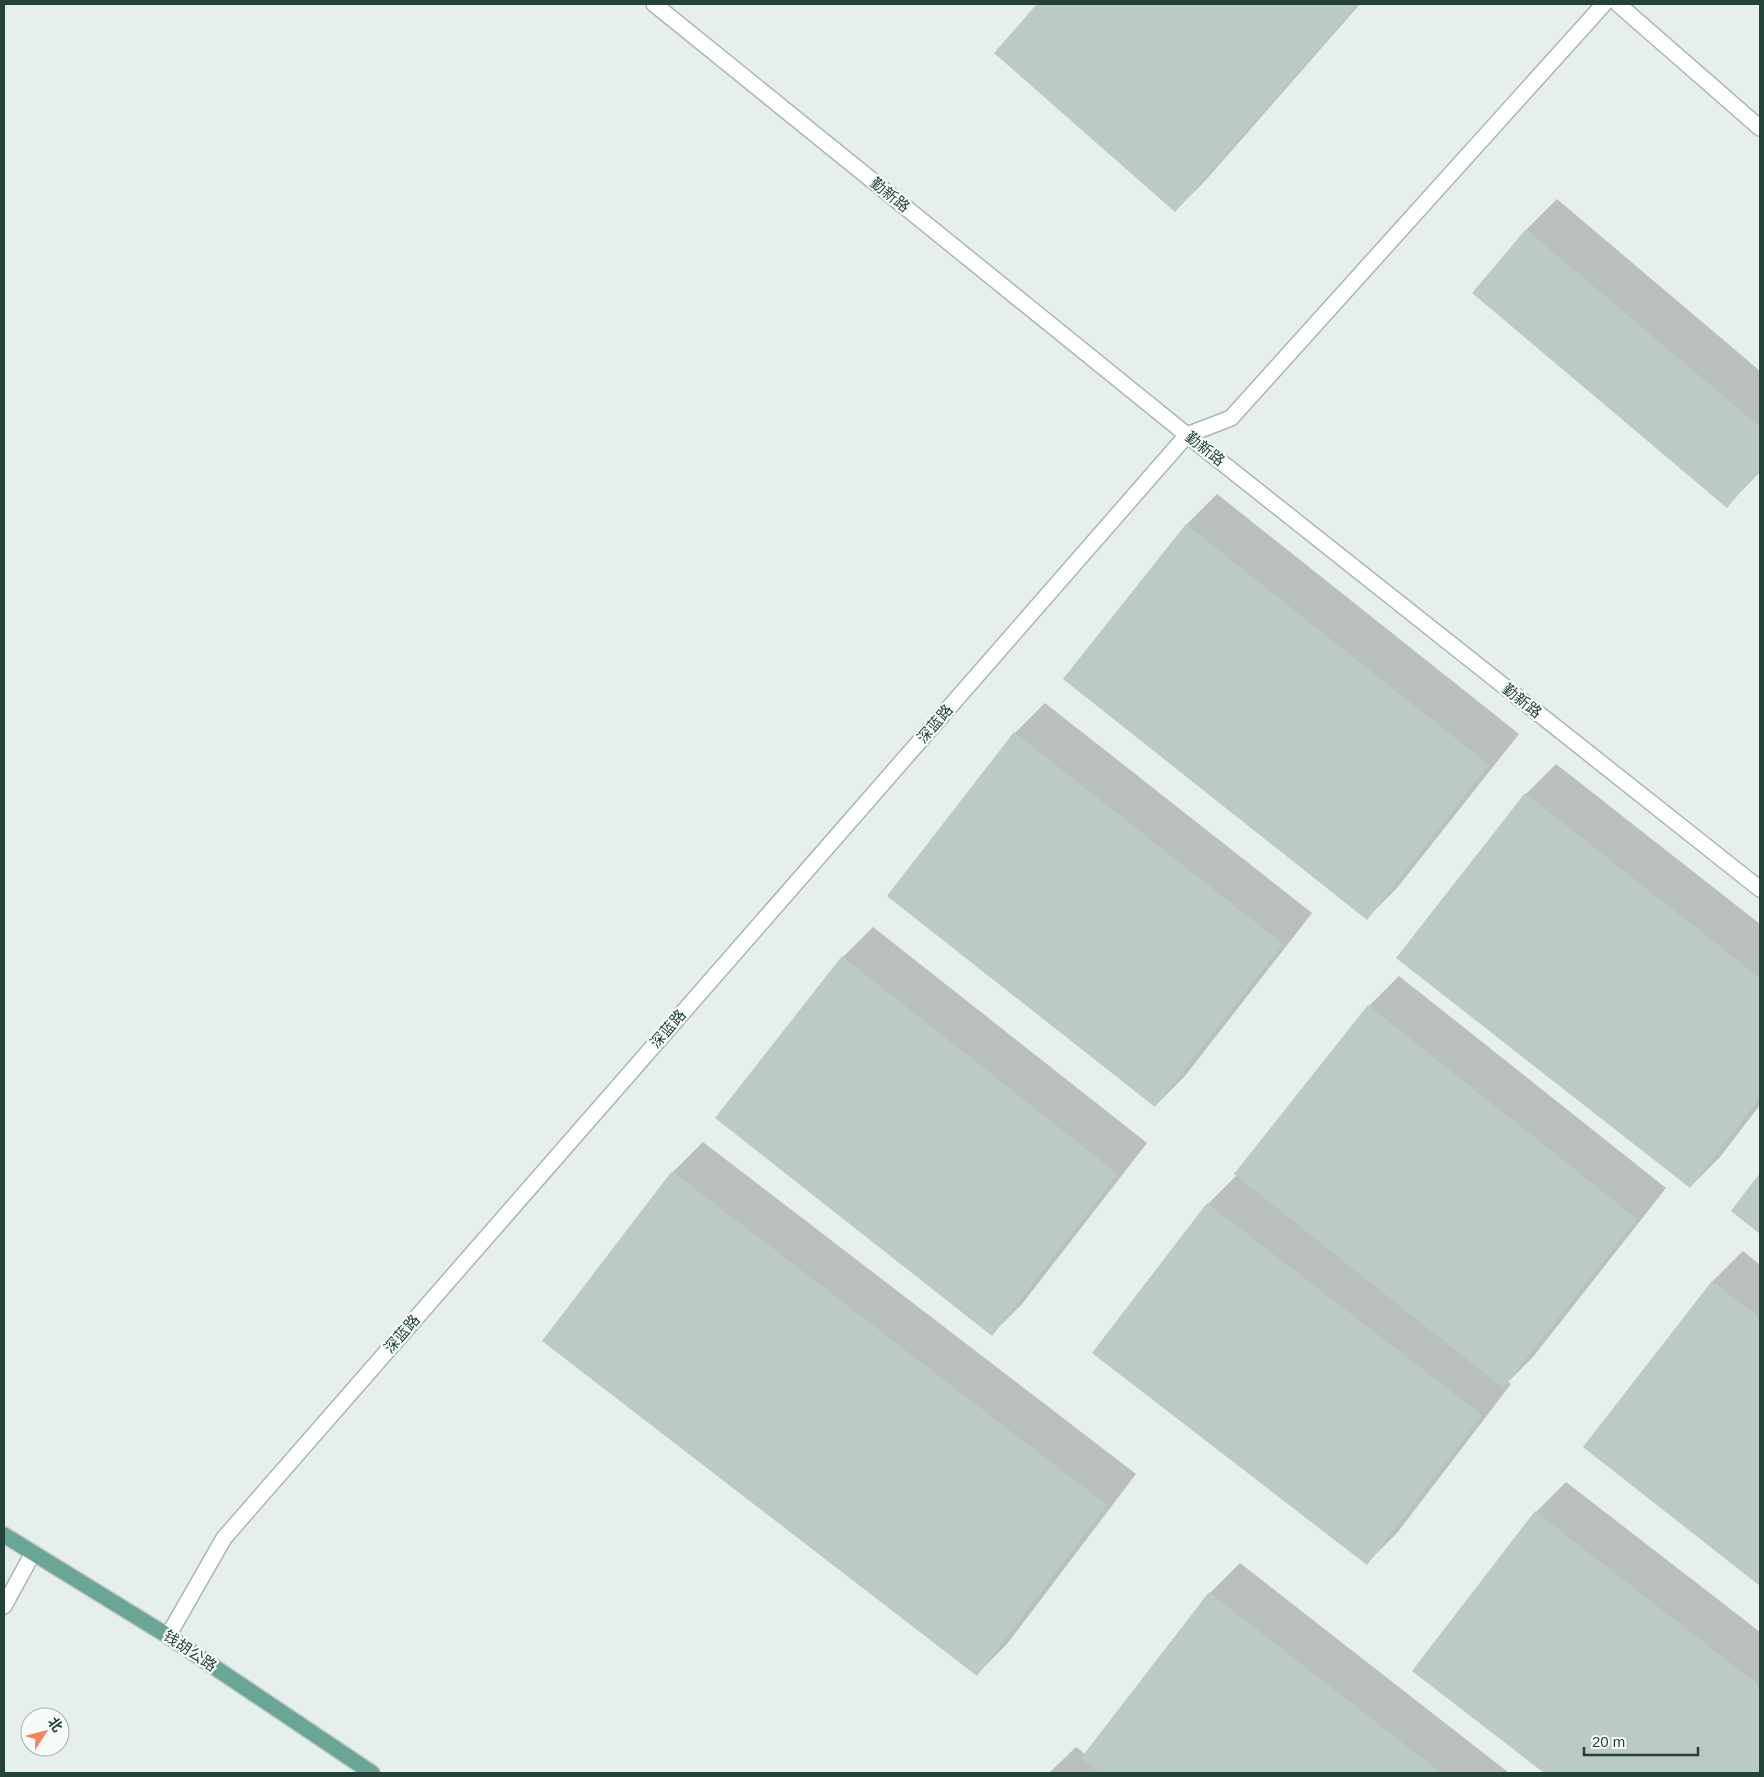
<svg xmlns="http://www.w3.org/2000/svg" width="1764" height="1777" font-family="Helvetica,'Noto Sans SC',sans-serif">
<rect width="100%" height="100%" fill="#e6efeb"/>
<g fill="#0003">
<path d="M1038 4H1360L1205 181 1175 211 996 52Z"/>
<path d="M1557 199 1760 371V472L1727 506 1474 293 1527 229Z"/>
<path d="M1217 494 1519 734 1397 888 1367 918 1065 679 1187 524Z"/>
<path d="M1045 703 1312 913 1185 1076 1155 1106 888 895 1015 733Z"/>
<path d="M1556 764 1760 924V1105L1720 1157 1690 1187 1398 958 1526 794Z"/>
<path d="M873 927 1147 1143 1022 1304 992 1334 843 957Z"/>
<path d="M1399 976 1666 1188 1533 1357 1508 1382 1511 1384 1397 1533 1367 1563 1208 1204 1237 1175 1235 1174 1369 1006Z"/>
<path d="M703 1142 1136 1474 1007 1644 977 1674 673 1172Z"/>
<path d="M1760 1175V1232L1733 1211Z"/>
<path d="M1743 1251 1760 1265V1584L1584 1447 1713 1281Z"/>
<path d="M1566 1482 1760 1632V1773H1546L1414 1671 1536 1512Z"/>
<path d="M1240 1563 1509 1773H1049L1076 1747 1085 1754 1210 1593Z"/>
</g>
<g fill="#bbcac4">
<path d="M1037 4H1358L1175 212 994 53Z"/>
<path d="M1526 229 1760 427V469L1727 508 1472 293Z"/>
<path d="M1186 524 1489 765 1367 920 1063 679Z"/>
<path d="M1014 732 1283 944 1155 1107 887 896Z"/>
<path d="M1525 793 1760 978V1098L1690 1188 1396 958Z"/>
<path d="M842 956 1118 1174 992 1336 715 1118Z"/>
<path d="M1368 1005 1637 1219 1503 1388 1234 1174Z"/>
<path d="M672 1171 1107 1505 977 1676 542 1341Z"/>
<path d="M1760 1173V1234L1731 1211Z"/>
<path d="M1207 1203 1482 1415 1367 1565 1092 1353Z"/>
<path d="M1712 1281 1760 1318V1586L1583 1447Z"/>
<path d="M1535 1511 1760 1686V1773H1544L1412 1671Z"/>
<path d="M1209 1592 1441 1773H1100L1081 1758Z"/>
</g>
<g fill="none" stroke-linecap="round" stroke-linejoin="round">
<defs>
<g id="lane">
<path d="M1618 4 1760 128"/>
<path d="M1187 435 1231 418 1604 4"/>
<path d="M4 1606 33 1553"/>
</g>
<g id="street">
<path d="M654 4 1187 435 1760 889"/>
<path d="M168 1636 224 1538 1187 435"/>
</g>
<path id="primary" d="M4 1535 168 1636 372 1773"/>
</defs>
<use href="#lane" stroke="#a8b8b2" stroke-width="18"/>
<use href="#street" stroke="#a8b8b2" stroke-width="18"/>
<use href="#primary" stroke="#c2cac8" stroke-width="18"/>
<use href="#lane" stroke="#fff" stroke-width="15"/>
<use href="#street" stroke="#fff" stroke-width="15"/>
<use href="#primary" stroke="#6aa596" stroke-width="15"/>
</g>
<g text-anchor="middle" stroke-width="4.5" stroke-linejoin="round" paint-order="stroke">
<g font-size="15" fill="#24423a" stroke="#f7fbf9">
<text transform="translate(890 195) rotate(39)" y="5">勤新路</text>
<text transform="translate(1205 449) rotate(38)" y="5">勤新路</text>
<text transform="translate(1522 701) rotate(38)" y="5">勤新路</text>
<text transform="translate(935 724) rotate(-49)" y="5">深蓝路</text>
<text transform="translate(668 1029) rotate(-49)" y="5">深蓝路</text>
<text transform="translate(402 1334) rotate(-49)" y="5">深蓝路</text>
<text transform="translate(190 1651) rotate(34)" y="5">钱胡公路</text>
</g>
</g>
<rect width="1764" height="1777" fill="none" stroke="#24423a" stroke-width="10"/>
<g transform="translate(45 1732) rotate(54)"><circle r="24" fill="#f7fbf9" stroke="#a3b1ad"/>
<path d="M0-4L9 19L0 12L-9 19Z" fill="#f4845f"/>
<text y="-8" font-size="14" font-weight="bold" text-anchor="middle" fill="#24423a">北</text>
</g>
<path d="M1584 1747v8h114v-8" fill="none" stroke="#24423a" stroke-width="2.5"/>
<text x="1592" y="1747" font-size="15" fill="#24423a" stroke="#f7fbf9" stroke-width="4" paint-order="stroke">20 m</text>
</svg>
